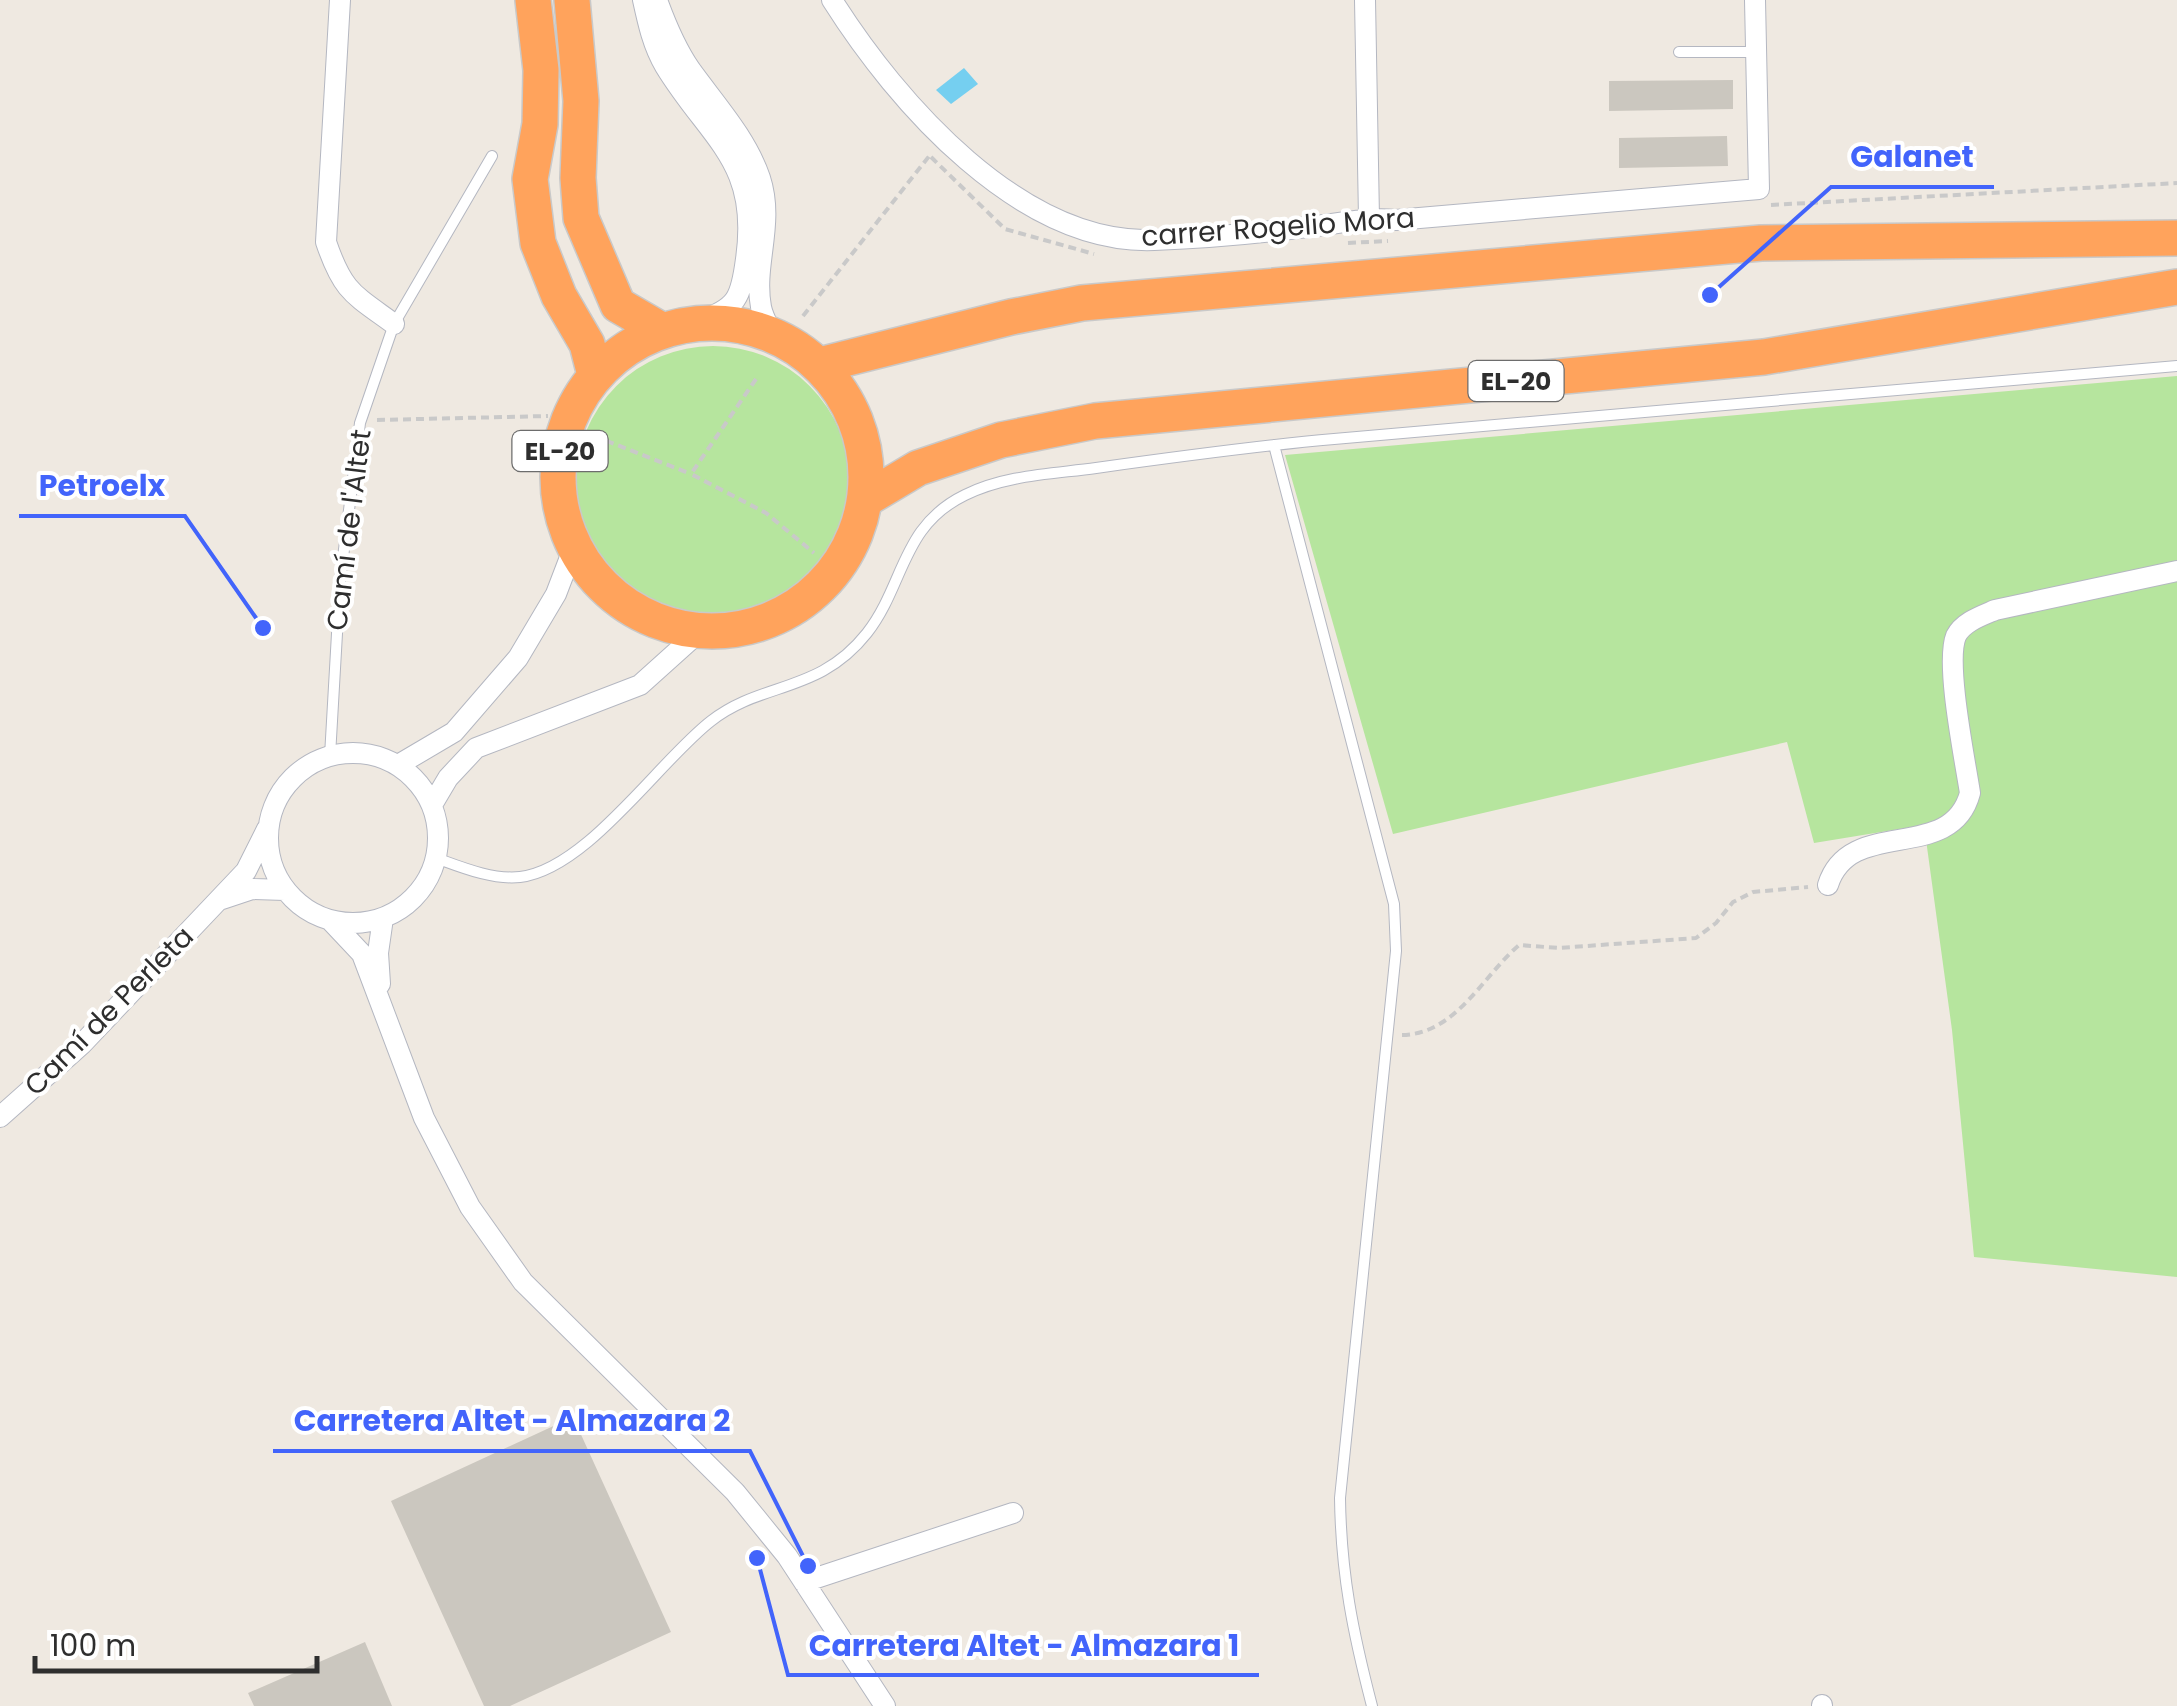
<svg xmlns="http://www.w3.org/2000/svg" width="2177" height="1706" font-family="Poppins,sans-serif">
	<style>
		.green { fill: #b6e59e }
		.water { fill: #75cff0 }
		.building { fill: #cbc7bf }
		.lines { fill: none; stroke-linecap: round; stroke-linejoin: round }
		.lane-casing { stroke: #b4b7c1; stroke-width: 12 }
		.street-casing { stroke: #b4b7c1; stroke-width: 22 }
		.highway-casing { stroke: #c9c9c9; stroke-width: 38 }
		.path { stroke: #c9c9c9; stroke-width: 4; stroke-dasharray: 8 5; stroke-linecap: butt }
		.lane { stroke: #fff; stroke-width: 10 }
		.street { stroke: #fff; stroke-width: 20 }
		.highway { stroke: #ffa35c; stroke-width: 35 }
		.labels { text-anchor: middle; dominant-baseline: central; stroke-width: 8; stroke-linejoin: round; paint-order: stroke }
		.shield { fill: #fff; stroke: #6d6d6d; stroke-width: 2.5 }
		.shield-label { font-size: 25px; font-weight: bold; fill: #2e2e2e }
		.street-label { font-size: 28px; fill: #2e2e2e; stroke: #fff }
		.leader { fill: none; stroke: #4264fb; stroke-width: 4 }
		.callout-dot { fill: #4264fb; stroke: #fff; stroke-width: 4 }
		.callout-label { font-size: 30px; text-anchor: middle; font-weight: bold; fill: #4264fb; stroke: #fff; stroke-width: 8; stroke-linejoin: round; paint-order: stroke }
	</style>
	<rect width="100%" height="100%" fill="#efe9e1"/>
	<!-- green -->
	<path class="green" d="M576 483a137 137 0 1 1 274 0a137 137 0 1 1-274 0Z
		M2177 376V1277L1974 1257 1952 1030 1924 825 1814 843 1787 742 1393 834 1285 455Z"/>
	<!-- water -->
	<path class="water" d="M964 68 978 84 951 104 936 90Z"/>
	<!-- building -->
	<path class="building" d="M1733 80V109L1609 111V81Z
		M1727 136 1728 166 1619 168V138Z
		M573 1417 671 1632 510 1706H484L391 1501Z
		M365 1642 392 1706H254L248 1693Z"/>
	<g class="lines">
		<defs>
			<path id="lane" d="M1679 52H1756
				M1274 445 1394 904 1396 951 1340 1498C1341 1574 1353 1633 1372 1706
				M330 756 340 581 360 423 394 324 492 156
				M436 858C461 867 492 880 520 877 587 869 659 761 711 721 762 681 819 694 867 633 905 584 901 526 965 495 1005 475 1052 474 1096 468 1175 457 1254 446 1334 439 1615 413 1896 391 2177 366"/>
			<path id="street" d="M340 0 326 242C343 292 353 294 394 324
				M643 0C648 23 653 46 665 66 710 140 760 161 746 259 741 298 737 308 700 321
				M657 0C666 25 675 47 690 69 715 104 746 137 760 178 775 224 753 264 761 307 763 317 769 327 773 336
				M832 0C897 103 1021 245 1154 240 1202 238 1251 234 1298 228 1332 225 1363 217 1396 220L1759 189 1755 0
				M1365 0 1369 218
				M268 838a85 85 0 1 1 170 0a85 85 0 1 1-170 0Z
				M398 765 454 732 518 658 556 594 574 547
				M432 805 448 778 476 748 640 685 699 632
				M1828 885C1850 815 1951 865 1970 793 1965 760 1945 663 1956 636 1963 622 1981 616 1995 610L2177 571
				M222 899 252 889 285 890
				M330 920 362 954 424 1118 470 1207 523 1282 735 1492 787 1556 885 1706
				M380 984 378 953 383 918
				M0 1117 82 1044 246 871 267 829
				M804 1582 1013 1513
				M1822 1705V1706"/>
			<path id="highway" d="M533 0 541 70 540 124 530 179 538 243 559 296 587 344 595 375
				M572 0 581 101 578 178 581 218 618 305 661 330
				M558 477a154 154 0 1 1 308 0a154 154 0 1 1-308 0Z
				M820 365 1011 317 1082 303 1761 243 2177 238
				M866 499 918 468 1001 440 1095 421 1764 357 2177 287"/>
		</defs>
		<!-- lane casing -->
		<use href="#lane" class="lane-casing"/>
		<!-- street casing -->
		<use href="#street" class="street-casing"/>
		<!-- highway casing -->
		<use href="#highway" class="highway-casing"/>
		<!-- path -->
		<path class="path" d="M931 157 1005 229 1094 254
			M1771 205 2177 183
			M1348 243 1388 241
			M803 316 930 155
			M756 379 691 474 766 513 814 553
			M377 420 548 416
			M594 436 691 474
			M1402 1035C1456 1034 1482 977 1519 945L1559 948 1696 938 1716 923 1733 902 1753 892 1808 887"/>
		<!-- lane -->
		<use href="#lane" class="lane"/>
		<!-- street -->
		<use href="#street" class="street"/>
		<!-- highway -->
		<use href="#highway" class="highway"/>
	</g>
	<g class="labels">
		<!-- shield labels -->
		<g class="shield">
			<rect x="1468.5" y="361" width="95" height="40" rx="8"/>
			<rect x="512.5" y="431" width="95" height="40" rx="8"/>
		</g>
		<g class="shield-label">
			<text x="1516" y="381">EL-20</text>
			<text x="560" y="451">EL-20</text>
		</g>
		<!-- street labels -->
		<g class="street-label">
			<text transform="translate(1278 227) rotate(-4)">carrer Rogelio Mora</text>
			<text transform="translate(349 530) rotate(-83)">Camí de l'Altet</text>
			<text transform="translate(109 1011) rotate(-45)">Camí de Perleta</text>
		</g>
	</g>
	<!-- callouts -->
	<path class="leader" d="M1710 295L1831 187H1994M263 628L185 516H19M808 1566L750 1451H273M757 1558L788 1675H1259"/>
	<g class="callout-dot">
		<circle cx="1710" cy="295" r="10"/>
		<circle cx="263" cy="628" r="10"/>
		<circle cx="808" cy="1566" r="10"/>
		<circle cx="757" cy="1558" r="10"/>
	</g>
	<g class="callout-label">
		<text x="1912" y="167">Galanet</text>
		<text x="102" y="496">Petroelx</text>
		<text x="512" y="1431">Carretera Altet - Almazara 2</text>
		<text x="1024" y="1656">Carretera Altet - Almazara 1</text>
	</g>
	<!-- scale -->
	<path d="M35 1656v15h282v-15" fill="none" stroke="#2e2e2e" stroke-width="5"/>
	<text x="50" y="1656" font-size="30" fill="#2e2e2e" stroke="#ffffff" stroke-width="8" paint-order="stroke">100 m</text>
</svg>
